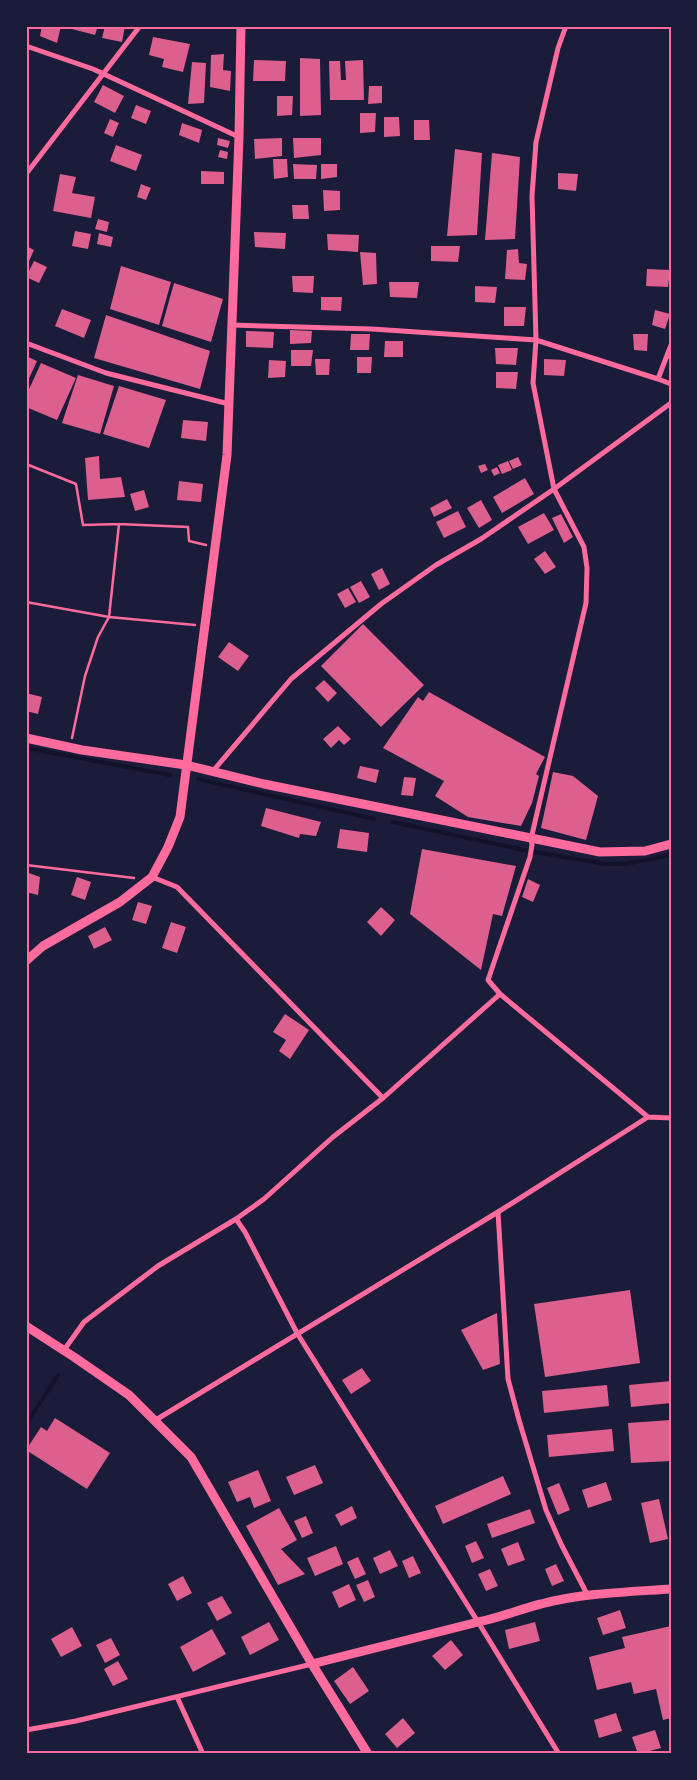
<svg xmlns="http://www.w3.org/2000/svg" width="697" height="1780" font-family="'PT Sans Narrow',sans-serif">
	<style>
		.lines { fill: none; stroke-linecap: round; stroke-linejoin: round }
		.stream { stroke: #12122b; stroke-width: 4 }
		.building { fill: #dd5f8e }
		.path { stroke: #ff6b9d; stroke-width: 2.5 }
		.minor { stroke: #ff6b9d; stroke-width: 5 }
		.tertiary { stroke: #ff6b9d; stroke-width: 9 }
		.neatline { fill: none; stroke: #ff6b9d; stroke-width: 2 }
	</style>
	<rect width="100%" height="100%" fill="#1b1b3a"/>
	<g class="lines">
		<!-- stream -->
		<path class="stream" d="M26 748 170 775
			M198 779 374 819
			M393 822 524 850 605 864H625L671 855
			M26 1424 58 1375"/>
	</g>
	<!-- building -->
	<path class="building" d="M42 26H61L57 43 40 36Z
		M68 26H98L95 35 68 28Z
		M105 26H125L122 42 102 38Z
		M153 37 190 44 183 72 162 67 164 59 149 55Z
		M224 54 223 70 231 71 230 91 210 87 211 55Z
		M300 58 320 59 321 115 300 116Z
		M254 60 286 61 285 81H253Z
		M363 60 364 100H330L329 61H340L341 80H346L345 61Z
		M192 62 206 63 204 103 188 104Z
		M103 85 124 96 115 113 94 102Z
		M369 86H382V103L368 104Z
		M277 96H293L292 115 277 116Z
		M136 105 151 111 146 124 131 118Z
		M360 113H376L375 132 360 133Z
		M384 117H399L400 136 384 137Z
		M110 119 119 123 113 137 104 133Z
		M414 120H429L430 140H414Z
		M182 123 202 130 199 143 179 135Z
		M218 138 230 141 228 148 217 145Z
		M282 138V156L255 159 254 139Z
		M293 138H321V155L294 158Z
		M116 145 142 155 136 171 110 161Z
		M455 149 482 153 477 235 447 236Z
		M220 150 228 152 227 159 218 157Z
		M492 153 520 157 515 239 485 240Z
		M273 159H287L288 177 274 179Z
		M293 164 317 165 316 179H294Z
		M321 164H337V177L321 179Z
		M201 171 224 172V184H201Z
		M558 173 578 174 576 191 558 189Z
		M60 174 76 177 72 193 95 197 91 218 53 211Z
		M141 184 151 188 146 200 137 197Z
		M323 190 340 191V210L324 211Z
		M292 205H308L309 219H293Z
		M98 219 109 222 107 232 95 229Z
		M75 231 91 234 88 249 72 246Z
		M254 232 286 233 285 249 255 247Z
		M99 233 113 237 111 247 97 244Z
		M327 234 359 235 358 252 328 250Z
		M26 246 34 250 26 268Z
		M431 246H460L458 262 431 261Z
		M518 249 519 263 527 264 525 280 505 279 507 250Z
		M360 252 376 253 377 284 363 285Z
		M34 261 47 267 39 283 26 277Z
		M121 266 171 282 159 325 110 309Z
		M647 269 670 270 668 287 646 286Z
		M292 276H314L313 293 293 292Z
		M389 282H419L417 298 390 297Z
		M174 283 223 299 211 342 162 326Z
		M475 286 497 287 495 303 475 302Z
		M321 297H342L341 311 321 310Z
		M504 307H526L524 326H504Z
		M62 309 91 320 84 338 55 326Z
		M655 310 670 314 665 329 652 325Z
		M106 315 210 351 200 389 94 358Z
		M290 330 312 331 311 343 290 344Z
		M246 331 274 332 273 348 246 347Z
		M351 334H370L369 350H350Z
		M633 334H648L647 351 634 350Z
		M385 341H403V357H384Z
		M495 348H518L516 365 496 364Z
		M291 350H313L311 366H291Z
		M26 356 37 361 26 385Z
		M357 357H372L371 373H357Z
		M315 359H330L329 375H316Z
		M544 359 566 360 564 376 544 375Z
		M269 360 286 361 285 377 268 378Z
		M41 363 76 378 57 420 26 407V396Z
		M496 372H518L516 389 496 388Z
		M78 375 114 386 100 434 62 423Z
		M119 386 166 400 149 448 103 434Z
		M183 420 208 422 206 441 181 438Z
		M99 456 100 479 121 477 125 497 88 500 85 458Z
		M518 457 522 465 513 469 509 461Z
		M508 461 512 470 502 474 498 465Z
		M485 464 488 470 481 473 478 466Z
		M497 467 500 473 494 476 491 470Z
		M525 478 534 494 502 513 493 497Z
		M179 481 203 484 201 502 177 500Z
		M144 490 149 507 135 511 130 494Z
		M447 499 452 508 434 517 430 508Z
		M481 500 492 520 479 528 467 508Z
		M458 511 466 527 444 538 436 522Z
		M544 513 554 530 528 544 518 527Z
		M561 514 573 537 564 543 552 518Z
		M545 551 556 567 545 574 534 559Z
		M382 568 390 584 379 590 371 574Z
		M361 581 370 597 359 603 350 587Z
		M348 588 356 602 345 608 337 594Z
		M363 624 424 685 381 727 321 666Z
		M229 642 249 656 238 671 218 657Z
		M324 680 337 693 328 702 315 688Z
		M429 692 545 757 536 774 539 776 532 803 521 826 468 817 435 796 444 781 383 748 418 697 423 701Z
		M26 693 42 697 38 714 26 711Z
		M338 726 351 739 344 745 339 740 331 748 323 739Z
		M360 766 379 770 376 783 357 778Z
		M553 772 573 776 598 796 586 840 541 828Z
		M404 777 416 778 413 796 401 795Z
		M266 808 321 822 316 836 300 834 299 838 261 826Z
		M340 829 369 833 367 852 337 848Z
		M422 849 516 866 502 916 493 914 481 970 410 914Z
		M26 872 40 877 38 895 26 892Z
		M77 877 91 882 85 900 71 895Z
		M528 879 540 885 533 902 522 897Z
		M138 902 152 906 146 924 132 920Z
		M381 907 395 920 381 936 367 922Z
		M171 922 186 927 177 953 162 948Z
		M105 927 112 940 94 949 88 936Z
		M285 1014 309 1030 290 1059 279 1051 286 1040 273 1032Z
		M630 1290 640 1363 545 1377 534 1304Z
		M497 1313 500 1364 483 1370 461 1330Z
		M362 1368 371 1381 351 1394 342 1380Z
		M671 1381V1403L631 1407 629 1385Z
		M607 1385 609 1406 544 1413 542 1391Z
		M55 1418 110 1453 87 1489 26 1450 41 1427 47 1431Z
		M671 1420V1461L631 1463 628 1423Z
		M612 1429 614 1451 549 1457 547 1435Z
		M315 1465 323 1483 294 1495 286 1477Z
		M258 1470 271 1501 254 1508 250 1497 237 1502 228 1482Z
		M503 1476 511 1494 443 1524 435 1506Z
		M606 1482 612 1500 588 1508 582 1490Z
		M559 1483 570 1510 558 1515 547 1488Z
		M659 1499 668 1539 650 1543 641 1503Z
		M352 1506 357 1518 341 1526 335 1515Z
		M279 1508 297 1540 281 1549 305 1574 278 1585 246 1526Z
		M530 1509 535 1523 492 1538 487 1524Z
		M306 1516 313 1533 302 1538 294 1521Z
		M476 1541 484 1558 472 1563 465 1546Z
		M518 1542 525 1560 508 1566 501 1549Z
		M336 1546 343 1564 315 1576 307 1558Z
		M390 1550 398 1566 380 1574 373 1558Z
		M413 1556 421 1573 409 1578 402 1561Z
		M358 1557 366 1574 355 1579 347 1562Z
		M556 1564 564 1581 552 1586 545 1569Z
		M490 1569 498 1586 486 1591 478 1574Z
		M183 1576 192 1593 177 1601 168 1584Z
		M368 1580 375 1597 364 1602 356 1585Z
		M349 1584 356 1600 339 1608 332 1592Z
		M222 1596 232 1613 217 1621 207 1603Z
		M620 1610 626 1628 603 1635 597 1618Z
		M269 1622 279 1640 250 1655 241 1637Z
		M535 1622 540 1641 509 1649 505 1630Z
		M671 1626V1718L663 1720 656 1689 634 1694 631 1682 597 1690 589 1657 625 1648 622 1637Z
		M72 1627 82 1646 61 1657 51 1639Z
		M212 1629 226 1654 193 1672 180 1647Z
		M111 1638 120 1655 105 1663 96 1645Z
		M451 1640 463 1655 445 1670 432 1656Z
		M118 1661 128 1679 113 1686 104 1669Z
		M353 1667 369 1691 350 1704 334 1681Z
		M616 1713 622 1731 599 1738 594 1720Z
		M403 1718 415 1733 397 1748 385 1734Z
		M655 1730 661 1748 638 1754 632 1737Z"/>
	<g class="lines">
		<!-- path -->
		<path class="path" d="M26 464 76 484 83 525 119 524 188 527 189 541 206 545
			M26 602 109 617 195 625
			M72 738 85 676 98 637 109 617 119 524
			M26 865 134 878"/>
		<!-- minor -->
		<path class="minor" d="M566 26 558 48 536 142 532 196 536 340 533 383 554 489 584 547 587 568 586 603 531 839 532 845 530 857 488 980 500 994 648 1117
			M26 46 93 69 239 137
			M26 174 140 26
			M232 325 372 329 536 340 658 379 671 384
			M26 343 106 373 229 404
			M658 379 671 345
			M213 771 291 679 381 604 436 565 481 539 554 489 671 403
			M152 877 177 887 383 1098
			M498 1212 508 1379 519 1420 546 1510 561 1544 587 1594
			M236 1219 245 1232 297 1333 478 1622 559 1754
			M64 1350 84 1322 158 1266 236 1219 264 1199 333 1137 383 1098 500 994
			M154 1421 498 1212 648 1117 671 1118
			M177 1697 203 1754
			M26 1730 76 1721 312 1664"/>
		<!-- tertiary -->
		<path class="tertiary" d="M26 738 82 750 186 765 264 784 600 852 645 851 671 844
			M26 961 43 946 120 902 152 877 168 847 180 817 227 455 239 137 241 26
			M26 1326 74 1357 129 1395 191 1457 312 1664 368 1754
			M312 1664 478 1622C500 1618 520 1609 541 1604 583 1593 627 1592 671 1589"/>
	</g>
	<!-- border -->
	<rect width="697" height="1780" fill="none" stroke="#1b1b3a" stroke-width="55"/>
	<rect x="28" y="28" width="642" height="1724" class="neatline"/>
</svg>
